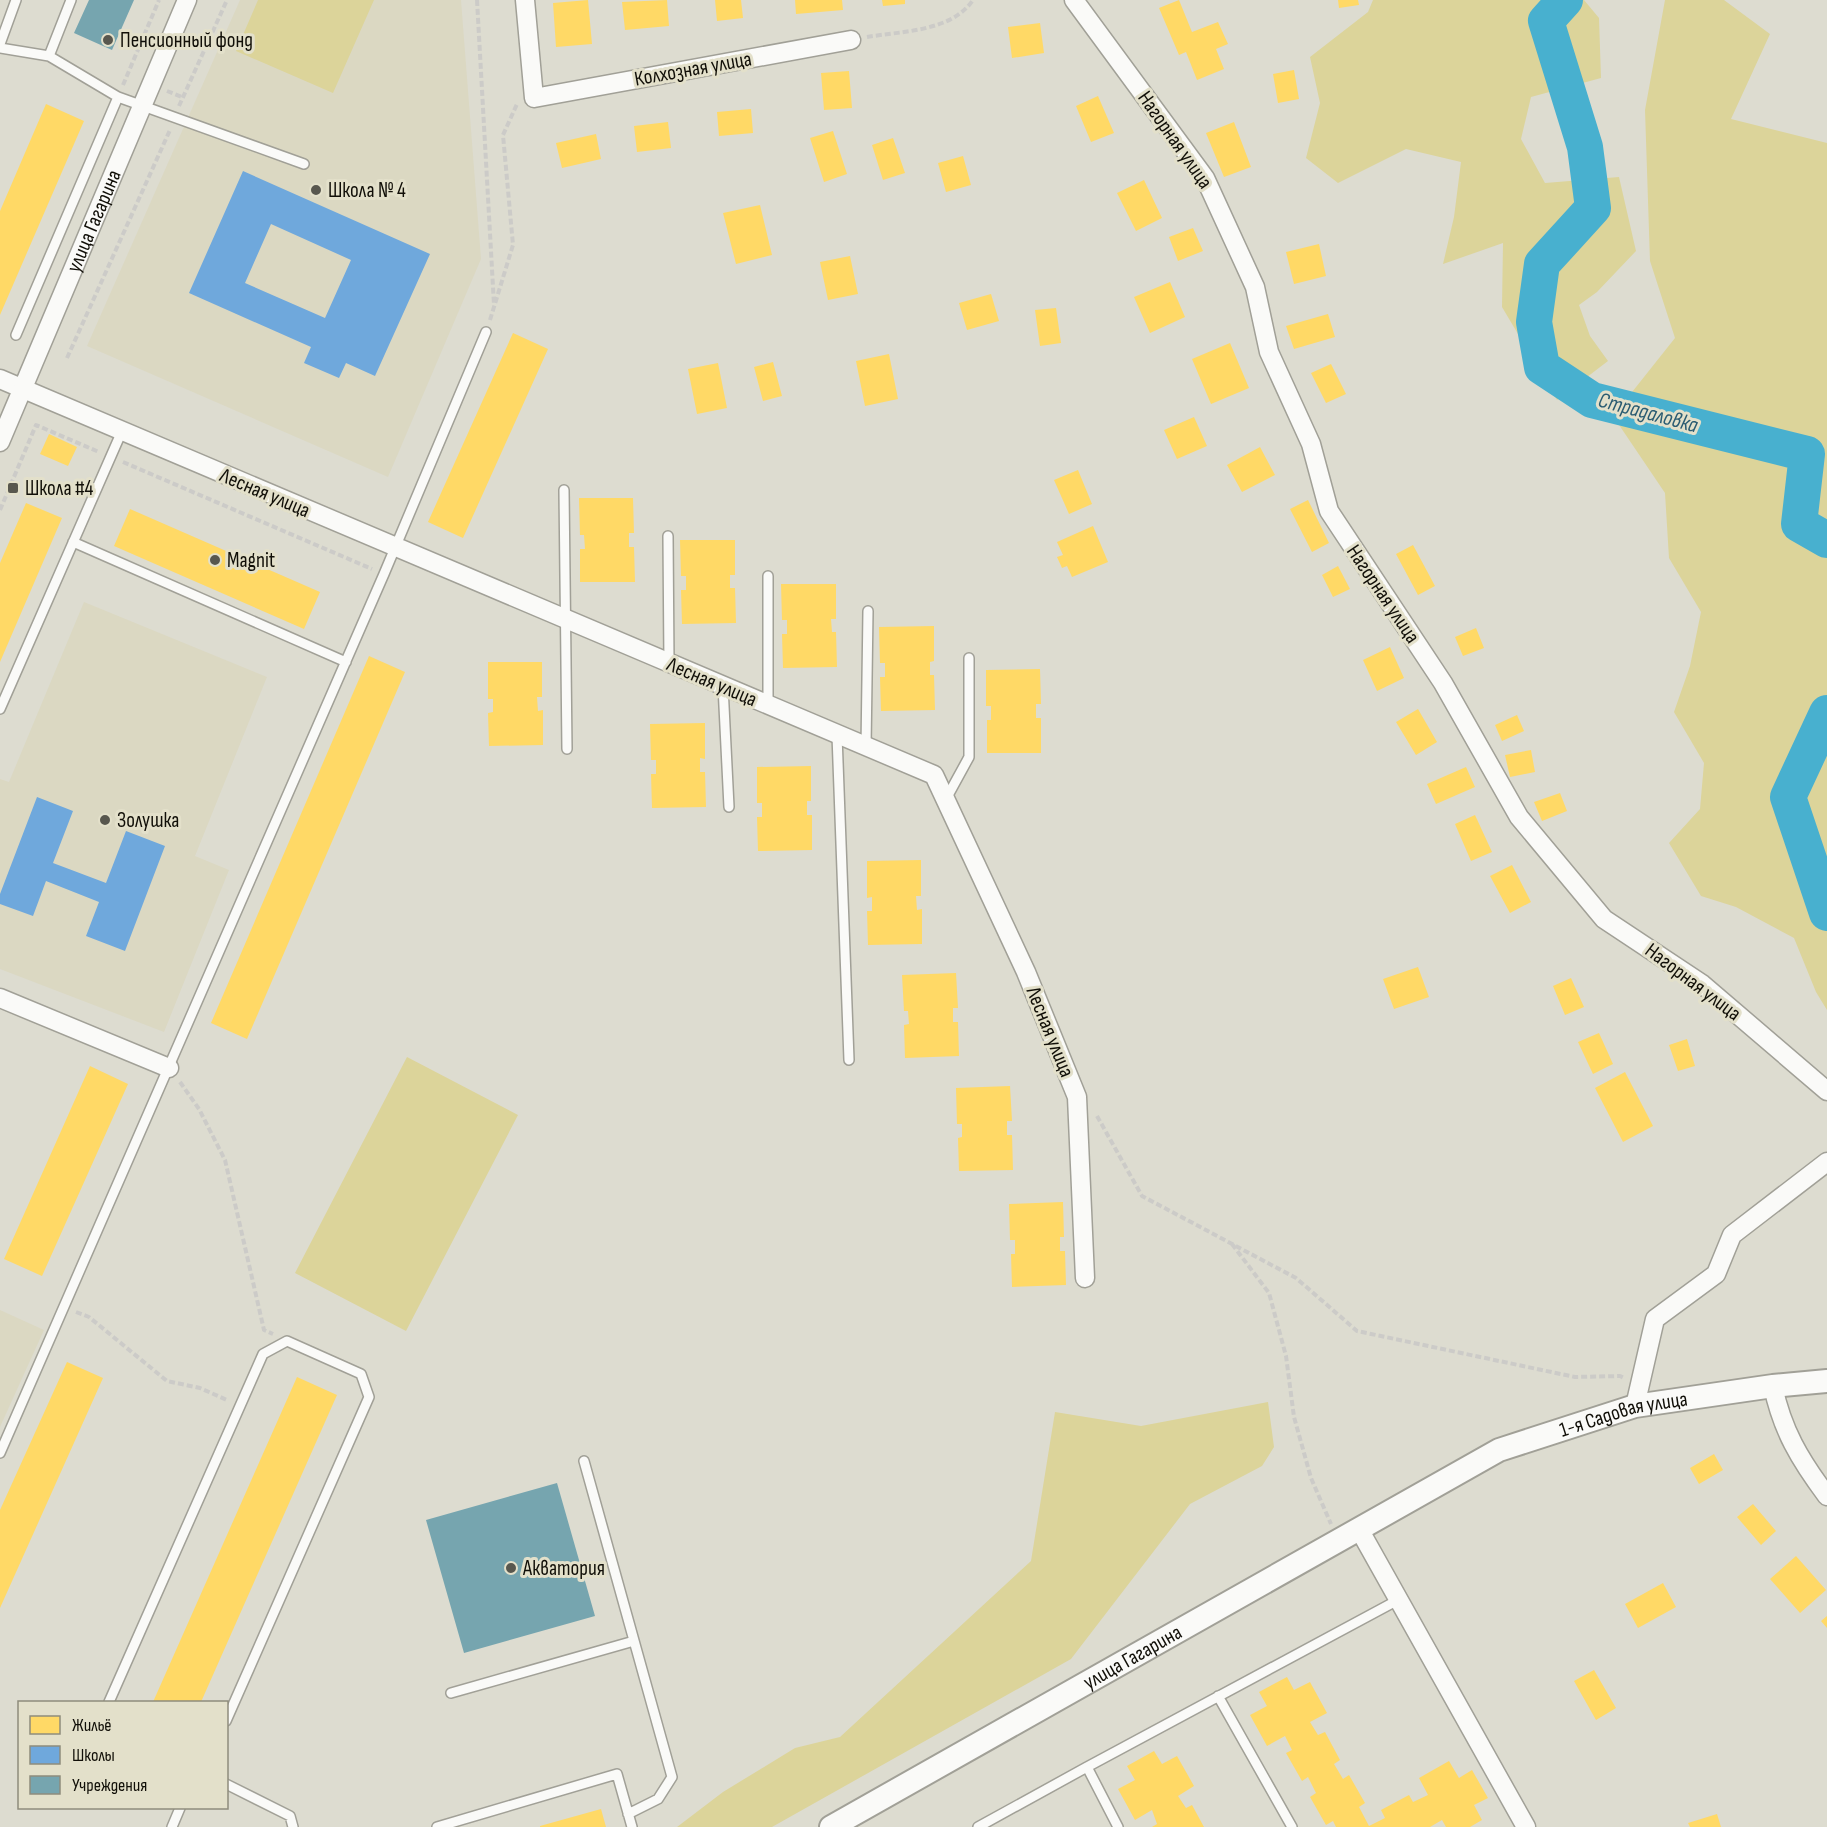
<svg xmlns="http://www.w3.org/2000/svg" width="1827" height="1827" font-family="'Sofia Sans Condensed',sans-serif">
	<style>
		.built { fill: #dbd8c2 }
		.green { fill: #dcd49a }
		.homes { fill: #ffd966 }
		.schools { fill: #6fa8dc; fill-rule: evenodd }
		.public { fill: #76a5af }
		.lines { fill: none; stroke-linecap: round; stroke-linejoin: round }
		.river { stroke: #48b0cf; stroke-width: 36 }
		.service-casing { stroke: #a1a097; stroke-width: 12 }
		.minor-casing { stroke: #a1a097; stroke-width: 21 }
		.tertiary-casing { stroke: #a1a097; stroke-width: 26 }
		.path { stroke: #cccbc8; stroke-width: 4; stroke-dasharray: 6 3; stroke-linecap: butt }
		.service { stroke: #fafaf8; stroke-width: 9 }
		.minor { stroke: #fafaf8; stroke-width: 18 }
		.tertiary { stroke: #fafaf8; stroke-width: 22 }
		.poi-dot { fill: #58574e; stroke: #e3e0ca; stroke-width: 2 }
		.labels { text-anchor: middle; dominant-baseline: central; stroke-width: 6; stroke-linejoin: round; paint-order: stroke }
		.poi-label { font-size: 21px; fill: #110f08; stroke: #e3e0ca; text-anchor: start }
		.street-label { font-size: 21px; fill: #110f08; stroke: #e3e0ca }
		.water-label { font-size: 22px; font-style: italic; fill: #2b5c72; stroke: #e3e0ca }
	</style>
	<rect width="100%" height="100%" fill="#dddcd0"/>
	<!-- built -->
	<path class="built" d="M240 0H461L481 259 388 477 87 346Z
		M84 602 267 677 195 856 229 870 164 1032 0 969V779L9 782Z
		M0 1310 44 1330 0 1427Z"/>
	<!-- green -->
	<path class="green" d="M258 0H374L333 93 236 51Z
		M1373 0H1584L1599 18 1601 78 1531 97 1521 139 1545 183 1619 177 1636 251 1597 292 1579 305 1590 336 1608 361 1557 400 1502 307 1503 243 1443 264 1454 217 1461 162 1406 149 1338 183 1306 158 1320 103 1310 57 1368 12Z
		M1665 0H1724L1770 34 1731 119 1827 143V1010L1816 992 1794 938 1736 907 1701 896 1669 843 1700 809 1704 763 1674 712 1690 666 1701 612 1669 558 1665 493 1613 416 1675 338 1650 261 1645 110Z
		M407 1057 518 1115 406 1331 295 1273Z
		M1268 1402 1274 1447 1262 1466 1190 1504 1071 1659 772 1827H677L723 1792 795 1748 840 1737 1031 1561 1055 1412 1141 1426Z"/>
	<!-- homes -->
	<path class="homes" d="M588 0 592 44 556 47 553 3Z
		M667 0 669 26 625 30 622 2Z
		M715 0H741L743 18 717 21Z
		M795 0H842L843 10 796 14Z
		M882 0H905V4L883 6Z
		M1179 0 1192 32 1218 22 1228 44 1216 49 1224 69 1197 80 1186 52 1179 55 1159 8Z
		M1338 0H1358L1359 5 1339 8Z
		M1040 23 1044 53 1012 58 1008 27Z
		M1294 70 1299 99 1278 103 1273 74Z
		M849 71 852 108 824 110 821 73Z
		M1098 96 1114 133 1091 142 1076 106Z
		M46 104 84 121 0 315V211Z
		M751 109 753 133 719 136 717 112Z
		M668 122 671 148 637 152 634 126Z
		M1234 122 1251 167 1224 177 1206 133Z
		M833 131 847 174 824 182 810 138Z
		M596 134 601 159 562 168 556 143Z
		M893 138 905 173 883 180 872 145Z
		M963 156 971 185 946 192 938 163Z
		M1144 180 1162 218 1136 231 1117 193Z
		M760 205 772 255 736 264 723 213Z
		M1193 228 1203 251 1178 261 1169 237Z
		M1319 244 1326 276 1294 284 1286 252Z
		M850 256 858 294 828 300 820 262Z
		M1170 282 1185 317 1150 333 1134 297Z
		M991 294 999 321 967 330 959 303Z
		M1056 308 1061 343 1040 346 1035 310Z
		M1328 314 1335 337 1294 349 1286 326Z
		M513 333 548 349 463 538 428 522Z
		M1230 343 1249 388 1211 404 1192 359Z
		M889 354 898 399 865 406 856 361Z
		M773 362 782 396 763 401 754 367Z
		M718 363 727 408 697 414 688 369Z
		M1331 364 1346 394 1326 403 1311 373Z
		M1194 417 1207 446 1177 459 1164 430Z
		M49 434 77 447 68 466 40 454Z
		M1260 447 1275 475 1242 492 1227 465Z
		M1078 470 1092 504 1069 514 1054 480Z
		M579 498H633L634 533H629V547H634L635 582H580V549H585L584 535H580Z
		M1308 500 1329 543 1312 552 1290 509Z
		M26 503 62 518 0 662V563Z
		M130 509 320 592 304 629 114 546Z
		M1093 526 1108 562 1072 577 1067 566 1062 568 1057 557 1063 555 1057 542Z
		M680 540H735V575H730V588H735L736 623 682 624 681 590H686V576H681Z
		M1413 545 1435 586 1418 595 1396 554Z
		M1338 566 1350 589 1333 597 1322 575Z
		M781 584H836V619H831L832 632H836L837 667 783 668 782 634H787V620H782Z
		M934 626V661L930 662V675H934L935 710 881 711 880 677H885V663H880L879 627Z
		M1476 628 1484 648 1463 656 1455 637Z
		M1390 647 1404 678 1377 691 1363 660Z
		M369 656 405 672 247 1039 211 1023Z
		M488 662H542V697H537L538 711 543 710V745L489 746 488 713 493 712V699H488Z
		M1040 669 1041 704H1036V718H1041V753H987V720H991V706H986V670Z
		M1418 709 1437 742 1416 755 1396 722Z
		M1517 715 1524 731 1502 741 1495 725Z
		M705 723V759L700 758V772H705L706 807 652 808 651 774H656V760H651L650 724Z
		M1531 750 1535 772 1510 777 1505 755Z
		M811 766V801H807V815H812V850L758 851 757 817H762V803H757V767Z
		M1466 767 1475 787 1436 804 1427 784Z
		M1560 793 1567 811 1542 821 1534 802Z
		M1475 815 1492 852 1471 861 1455 824Z
		M921 860V896H916L917 910 922 909V944L868 945 867 911H872V897L867 898V861Z
		M1512 865 1531 902 1510 913 1490 876Z
		M1418 967 1429 997 1394 1009 1383 979Z
		M956 973 958 1008H953V1022H958L959 1056 905 1058 904 1025 909 1024 908 1011H904L902 975Z
		M1571 978 1584 1007 1565 1015 1553 986Z
		M1599 1033 1613 1064 1593 1074 1578 1042Z
		M1687 1039 1695 1066 1678 1071 1669 1045Z
		M90 1066 128 1084 42 1276 4 1259Z
		M1625 1072 1653 1126 1623 1142 1595 1088Z
		M1010 1086 1012 1121H1007V1135H1012L1013 1170 959 1171 958 1138 962 1137V1124H957L956 1088Z
		M1063 1202 1064 1237H1060V1251H1065L1066 1285 1012 1287 1011 1254H1015V1240H1010L1009 1204Z
		M67 1362 103 1378 0 1608V1510Z
		M297 1377 337 1395 201 1702H153Z
		M1714 1454 1723 1470 1699 1484 1690 1468Z
		M1753 1504 1776 1531 1761 1545 1737 1517Z
		M1796 1556 1826 1590 1800 1613 1770 1579Z
		M1663 1583 1676 1607 1638 1628 1625 1604Z
		M1827 1616V1628L1821 1621Z
		M1594 1670 1616 1708 1596 1720 1574 1681Z
		M1287 1677 1294 1690 1310 1682 1327 1713 1310 1722 1318 1735 1325 1732 1340 1760 1334 1764 1343 1779 1349 1775 1365 1803 1359 1807 1369 1826 1385 1818 1381 1810 1409 1795 1413 1802 1428 1795 1419 1778 1449 1761 1459 1778 1472 1770 1488 1798 1474 1805 1482 1820 1470 1827H1446L1442 1820 1430 1827H1336L1333 1821 1326 1825 1310 1797 1316 1793 1308 1777 1302 1781 1286 1753 1292 1750 1285 1736 1267 1746 1250 1715 1267 1706 1259 1692Z
		M1154 1751 1162 1764 1177 1756 1194 1786 1178 1796 1186 1808 1192 1805 1204 1827H1152L1157 1824 1152 1810 1135 1820 1118 1789 1135 1780 1127 1766Z
		M601 1809 606 1827H540V1826Z
		M1717 1814 1721 1827H1690L1688 1823Z"/>
	<!-- schools -->
	<path class="schools" d="M243 171 430 254 375 376 346 363 339 378 304 363 311 347 189 293ZM271 224 351 260 325 318 245 283Z
		M37 797 73 811 53 863 106 883 126 831 165 846 125 951 86 936 99 902 46 881 33 916 0 904V894Z"/>
	<!-- public -->
	<path class="public" d="M89 0H134L112 50 74 33Z
		M557 1483 595 1616 464 1653 426 1520Z"/>
	<g class="lines">
		<!-- river -->
		<path class="river" d="M1565 0 1546 21 1585 147 1593 208 1542 264 1534 322 1542 367 1592 400 1807 454 1799 524 1827 540
			M1827 713 1788 797 1827 913"/>
		<defs>
			<path id="service" d="M71 0 49 56 118 97 304 164
				M0 44 16 0
				M0 48 49 56
				M16 335 118 97
				M564 490 567 749
				M668 536 669 664
				M73 542 346 662
				M768 576V706
				M723 686 729 807
				M0 709 122 431
				M837 735 849 1060
				M866 747 868 611
				M946 799 969 757V658
				M0 1453 384 574 486 332
				M584 1461 672 1777 658 1799 628 1814
				M451 1693 634 1641
				M1218 1696 1292 1827
				M109 1702 263 1354 287 1341 361 1374 369 1397 226 1721
				M226 1784 290 1816 293 1827
				M172 1827 180 1808
				M437 1827 617 1774 632 1827
				M978 1827 1087 1767
				M1118 1827 1087 1767 1398 1600"/>
			<g id="minor">
				<path d="M525 0 534 98 851 40"/>
				<path d="M1074 0 1205 178 1255 287 1269 352 1311 444 1329 511 1443 683 1519 817 1604 919 1702 984 1827 1091"/>
				<path d="M0 379 934 775 1026 972 1077 1097 1085 1278"/>
				<path id="s1" d="M0 442 187 0"/>
				<path d="M0 998 169 1068"/>
				<path d="M1773 1386C1782 1430 1800 1460 1827 1496"/>
				<path d="M1635 1406 1655 1319 1716 1274 1732 1235 1827 1162"/>
				<path d="M1359 1529 1526 1827"/>
			</g>
			<g id="tertiary">
				<path id="s2" d="M831 1827 1499 1450 1635 1406 1773 1386 1827 1381"/>
			</g>
		</defs>
		<!-- service casing -->
		<use href="#service" class="service-casing"/>
		<!-- minor casing -->
		<use href="#minor" class="minor-casing"/>
		<!-- tertiary casing -->
		<use href="#tertiary" class="tertiary-casing"/>
		<!-- path -->
		<path class="path" d="M477 0 494 305
			M867 37C902 31 951 32 973 0
			M123 85 159 0
			M167 91 182 97
			M179 106 227 0
			M490 320 513 245 503 135 517 104
			M67 358 170 130
			M123 462 372 569
			M0 510 36 425 99 452
			M180 1082 199 1109 225 1160 264 1330 273 1334
			M1097 1116 1142 1196 1296 1278 1357 1331 1575 1377 1620 1376 1624 1378
			M1232 1244 1269 1293 1286 1356 1294 1417 1311 1478 1331 1524
			M76 1312 89 1317 167 1381 200 1388 227 1400"/>
		<!-- service -->
		<use href="#service" class="service"/>
		<!-- minor -->
		<use href="#minor" class="minor"/>
		<!-- tertiary -->
		<use href="#tertiary" class="tertiary"/>
	</g>
	<!-- markers -->
	<g class="poi-dot">
		<circle cx="108" cy="40" r="6"/>
		<circle cx="316" cy="190" r="6"/>
		<rect x="7" y="482" width="12" height="12" rx="3"/>
		<circle cx="215" cy="560" r="6"/>
		<circle cx="105" cy="820" r="6"/>
		<circle cx="511" cy="1568" r="6"/>
	</g>
	<g class="labels">
		<!-- poi labels -->
		<g class="poi-label">
			<text x="120" y="40">Пенсионный фонд</text>
			<text x="328" y="190">Школа № 4</text>
			<text x="25" y="488">Школа #4</text>
			<text x="227" y="560">Magnit</text>
			<text x="117" y="820">Золушка</text>
			<text x="523" y="1568">Акватория</text>
		</g>
		<!-- street labels -->
		<g class="street-label">
			<text transform="translate(693 69) rotate(-10)">Колхозная улица</text>
			<text transform="translate(1175 140) rotate(55)">Нагорная улица</text>
			<text stroke="none"><textPath href="#s1" startOffset="240">улица Гагарина</textPath></text>
			<text transform="translate(265 493) rotate(23)">Лесная улица</text>
			<text transform="translate(1383 594) rotate(56)">Нагорная улица</text>
			<text transform="translate(712 682) rotate(23)">Лесная улица</text>
			<text transform="translate(1693 982) rotate(37)">Нагорная улица</text>
			<text transform="translate(1050 1032) rotate(68)">Лесная улица</text>
			<text stroke="none"><textPath href="#s2" startOffset="897">1-я Садовая улица</textPath></text>
			<text stroke="none"><textPath href="#s2" startOffset="346">улица Гагарина</textPath></text>
		</g>
		<!-- water labels -->
		<g class="water-label">
			<text transform="translate(1648 413) rotate(15)">Страдаловка</text>
		</g>
	</g>
	<!-- legend -->
	<rect x="18" y="1701" width="210" height="108" fill="#e3e0ca" stroke="#8f8c7c" stroke-width="1.5"/>
	<rect x="30" y="1716" width="30" height="18" fill="#ffd966" stroke="#8f8c7c" stroke-width="1.5"/>
	<text x="72" y="1731" font-size="18" fill="#110f08">Жильё</text>
	<rect x="30" y="1746" width="30" height="18" fill="#6fa8dc" stroke="#8f8c7c" stroke-width="1.5"/>
	<text x="72" y="1761" font-size="18" fill="#110f08">Школы</text>
	<rect x="30" y="1776" width="30" height="18" fill="#76a5af" stroke="#8f8c7c" stroke-width="1.5"/>
	<text x="72" y="1791" font-size="18" fill="#110f08">Учреждения</text>
</svg>
